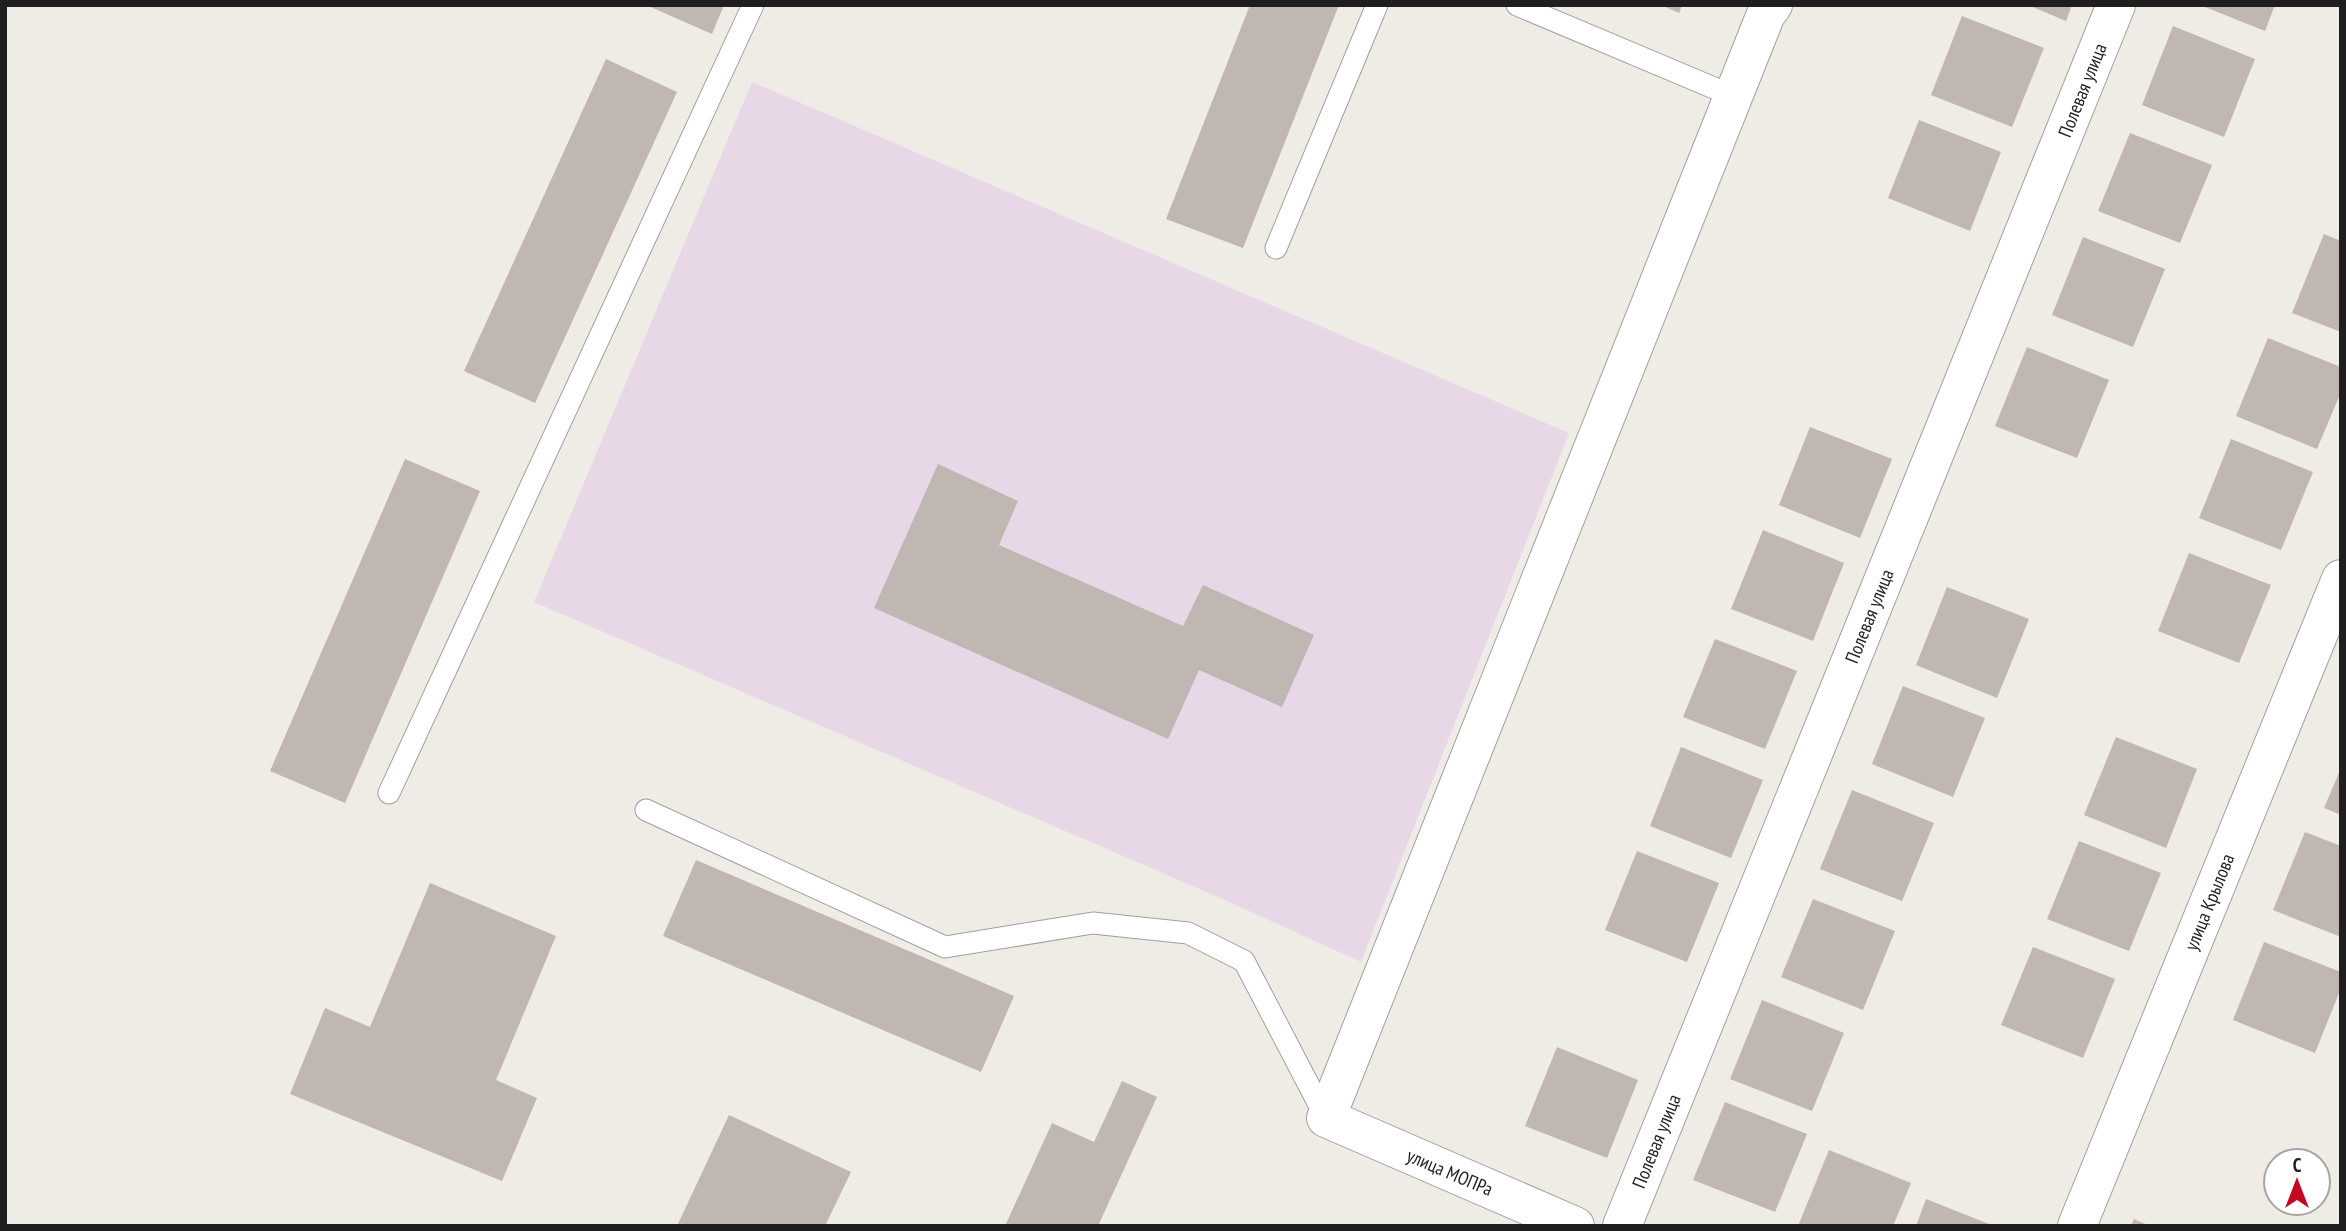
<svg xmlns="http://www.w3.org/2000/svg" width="2346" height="1231" font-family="'PT Sans Narrow',sans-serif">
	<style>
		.industrial { fill: #e8d8e7 }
		.building { fill: #c0b6b2 }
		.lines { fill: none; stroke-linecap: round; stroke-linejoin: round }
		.service-casing { stroke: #a0a0a0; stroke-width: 23 }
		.minor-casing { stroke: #a0a0a0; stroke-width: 40 }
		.service { stroke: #fff; stroke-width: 21 }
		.minor { stroke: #fff; stroke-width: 38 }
		.labels { text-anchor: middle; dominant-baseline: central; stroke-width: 7; stroke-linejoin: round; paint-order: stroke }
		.street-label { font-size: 19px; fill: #1f1f1f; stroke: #fff }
	</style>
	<rect width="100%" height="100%" fill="#efebe5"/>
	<!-- industrial -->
	<path class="industrial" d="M752 82 1569 433 1361 962 1225 900 534 602Z"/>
	<!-- building -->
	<path class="building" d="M646 5H724L712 34Z
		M1250 5H1339L1243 248 1166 219Z
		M1661 5H1682L1679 13Z
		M2028 5H2072L2066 21Z
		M2200 5H2275L2265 31Z
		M1962 16 2044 48 2012 127 1931 95Z
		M2173 26 2255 59 2224 137 2142 105Z
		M606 59 677 92 535 403 464 371Z
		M1919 120 2001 152 1970 231 1888 198Z
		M2130 133 2212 165 2180 243 2098 211Z
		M2324 234 2341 241V332L2292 313Z
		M2083 237 2165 269 2133 347 2052 315Z
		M2268 338 2341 367V392L2317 449 2236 416Z
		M2027 347 2109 380 2077 458 1995 426Z
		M1810 427 1892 459 1860 538 1779 505Z
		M2231 439 2313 472 2281 550 2199 518Z
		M405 459 480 491 345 803 270 771Z
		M938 464 1018 501 999 545 1183 626 1203 585 1314 635 1282 707 1199 670 1168 739 874 608Z
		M1763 530 1844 563 1813 641 1731 609Z
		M2189 553 2271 585 2239 663 2158 631Z
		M1947 587 2029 619 1997 698 1916 665Z
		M1715 639 1797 671 1765 749 1683 717Z
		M1903 686 1985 718 1953 797 1872 764Z
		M2116 737 2197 769 2166 848 2084 815Z
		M1681 747 1763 780 1731 858 1650 826Z
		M2341 768V815L2324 808Z
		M1852 790 1934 823 1902 901 1820 869Z
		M2305 832 2341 846V937L2273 910Z
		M2079 841 2161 873 2129 951 2047 919Z
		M1637 851 1719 883 1687 962 1605 930Z
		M696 860 1014 996 981 1072 663 936Z
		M430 883 556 936 496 1080 537 1098 502 1181 290 1094 325 1008 370 1027Z
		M1813 899 1895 931 1863 1010 1781 977Z
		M2264 942 2341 972V988L2315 1053 2233 1020Z
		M2033 947 2115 979 2083 1058 2001 1025Z
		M1762 1000 1844 1033 1812 1111 1730 1079Z
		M1557 1047 1638 1080 1607 1158 1525 1126Z
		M1122 1081 1157 1097 1098 1226H1005L1052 1123 1094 1142Z
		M1725 1102 1807 1134 1775 1212 1693 1180Z
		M729 1115 851 1172 825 1226H677Z
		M1829 1150 1911 1183 1893 1226H1798Z
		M1926 1199 1994 1226H1916Z
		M2134 1219 2150 1226H2131Z"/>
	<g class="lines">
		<defs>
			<path id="service" d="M1517 5 1733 96
				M1276 248 1377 5
				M389 793 753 5
				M646 810 945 947 1093 923 1188 933 1244 961 1326 1118"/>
			<path id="minor" d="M1575 1226 1326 1118 1766 14 1773 5
				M1622 1226 2116 5
				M2077 1226 2341 579"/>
		</defs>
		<!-- service casing -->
		<use href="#service" class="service-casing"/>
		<!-- minor casing -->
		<use href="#minor" class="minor-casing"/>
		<!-- service -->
		<use href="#service" class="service"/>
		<!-- minor -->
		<use href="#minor" class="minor"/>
	</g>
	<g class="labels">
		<!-- street labels -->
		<g class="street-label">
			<text transform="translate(2082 90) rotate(-68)">Полевая улица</text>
			<text transform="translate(1869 616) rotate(-68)">Полевая улица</text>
			<text transform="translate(2209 902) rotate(-68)">улица Крылова</text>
			<text transform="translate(1656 1141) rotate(-68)">Полевая улица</text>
			<text transform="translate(1450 1172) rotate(23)">улица МОПРа</text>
		</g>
	</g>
	<!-- border -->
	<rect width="2346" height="1231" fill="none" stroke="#1f1f1f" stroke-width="14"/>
	<!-- north arrow -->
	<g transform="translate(2297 1182)"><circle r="33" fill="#ffffff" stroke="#a5a5a5" stroke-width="2"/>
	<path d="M0-5L12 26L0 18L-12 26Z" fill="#c50923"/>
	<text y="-10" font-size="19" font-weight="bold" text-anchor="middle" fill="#1f1f1f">С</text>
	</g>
</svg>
